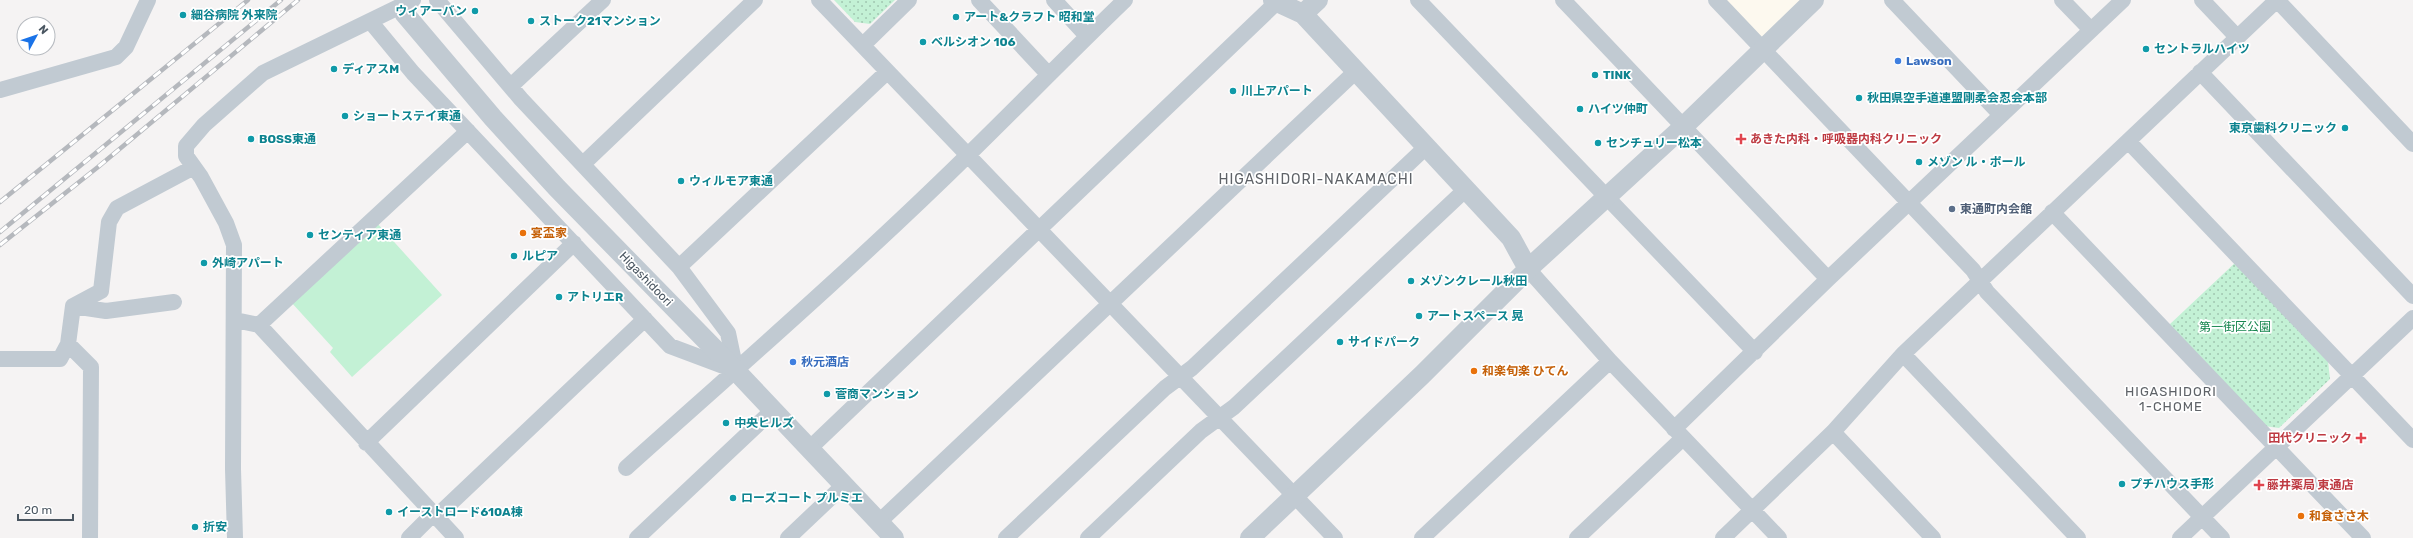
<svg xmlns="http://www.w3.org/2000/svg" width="2413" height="538" font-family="Rubik,'Noto Sans JP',sans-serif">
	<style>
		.commercial { fill: #fdf9ef }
		.green { fill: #c3f1d5 }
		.park { fill: url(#park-dots) }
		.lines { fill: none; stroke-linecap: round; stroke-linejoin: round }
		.minor { stroke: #c1cad2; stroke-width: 16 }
		.tertiary { stroke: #c1cad2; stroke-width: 20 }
		.rail-casing { stroke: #b5b8bd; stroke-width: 4.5 }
		.rail { stroke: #fff; stroke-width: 3; stroke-dasharray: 9; stroke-linecap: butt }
		.culture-dot { fill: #0f9aa8; stroke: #fff; stroke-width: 1.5 }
		.shop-dot { fill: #3f7fe0; stroke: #fff; stroke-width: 1.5 }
		.health-dot { fill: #e0444e; stroke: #fff; stroke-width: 1.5 }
		.service-dot { fill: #5c6f8a; stroke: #fff; stroke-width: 1.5 }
		.food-dot { fill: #e8710a; stroke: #fff; stroke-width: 1.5 }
		.labels { text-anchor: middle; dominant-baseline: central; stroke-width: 3.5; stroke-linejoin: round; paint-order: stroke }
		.culture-label { font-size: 12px; font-weight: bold; fill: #0d838f; stroke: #fff; text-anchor: start }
		.shop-label { font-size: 12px; font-weight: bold; fill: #366cbe; stroke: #fff; text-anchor: start }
		.health-label { font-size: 12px; font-weight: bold; fill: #be3a42; stroke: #fff; text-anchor: start }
		.service-label { font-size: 12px; font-weight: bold; fill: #4e5e75; stroke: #fff; text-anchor: start }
		.food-label { font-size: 12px; font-weight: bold; fill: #c56008; stroke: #fff; text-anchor: start }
		.street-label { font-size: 12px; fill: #4a5661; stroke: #fff }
		.park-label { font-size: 12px; fill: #17864f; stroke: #fff }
		.neighbourhood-label { font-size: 13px; letter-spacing: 1px; fill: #5f6368; stroke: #fff }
		.quarter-label { font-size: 14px; letter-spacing: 1px; fill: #5f6368; stroke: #fff }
	</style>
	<defs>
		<pattern id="park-dots" width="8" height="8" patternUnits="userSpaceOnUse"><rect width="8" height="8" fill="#c3f1d5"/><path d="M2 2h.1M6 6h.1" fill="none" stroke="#a0c6b0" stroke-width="1.8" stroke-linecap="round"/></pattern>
	</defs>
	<rect width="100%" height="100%" fill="#f5f3f3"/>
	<!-- commercial -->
	<path class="commercial" d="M1721 0H1821L1769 50Z"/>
	<!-- green -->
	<path class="green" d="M377 223 442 295 352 377 330 352 333 348 291 302Z"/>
	<!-- park -->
	<path class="park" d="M834 0H895L870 24 855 22Z
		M2237 261 2328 361 2330 379 2279 428 2264 426 2169 325Z"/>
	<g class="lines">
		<!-- minor -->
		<path class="minor" d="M437 0 521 99 679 267 728 333 736 371
			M819 0 1335 538
			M979 0 1048 74
			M1054 0 1087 36
			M1418 0 1755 352
			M1563 0 1828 279
			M1716 0 1973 270 1987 292 2222 538
			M1892 0 2001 115
			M2062 0 2091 30
			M2202 0 2237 37
			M370 21 413 73 670 346 734 370
			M863 45 909 0
			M2200 72 2413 296
			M511 86 603 0
			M0 90 116 57 126 47 148 0
			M2128 141 2413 440
			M583 164 755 0
			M2052 212 2363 538
			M679 267 887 72
			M1528 269 1610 361 1779 538
			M73 306 106 311 174 302
			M235 320 259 325 456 538
			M259 325 468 131
			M68 344 91 367 90 538
			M1903 354 2078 538
			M0 359H60L68 344 73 306 101 291 109 222 117 208 194 167
			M1674 429 1828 279 2123 0
			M1833 432 1933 538
			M366 443 574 243
			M809 449 1276 3
			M626 468C741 365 858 263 968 155 1021 103 1072 51 1125 0
			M436 517 645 319
			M879 522 1355 72
			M235 538 233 469 234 245 226 223 201 177 186 156V146L204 125 263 73 413 0
			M409 538 433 514
			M637 538 773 410
			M788 538 844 485
			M1006 538 1165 388 1192 368 1425 148
			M1088 538 1201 431 1234 407 1465 190
			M1422 538 1610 361
			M1577 538 1683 438
			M1723 538 1833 432 1903 354 2277 0 2413 144
			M2180 538 2413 318"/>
		<!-- tertiary -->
		<path class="tertiary" d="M1273 0 1303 14 1511 238 1528 269
			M404 13 493 118 557 188 736 371 894 538
			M1303 14 1318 0
			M1250 538 1422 375 1528 269 1683 127 1814 0"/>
		<defs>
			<path id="rail" d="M0 202 248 0
				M0 232 281 0
				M0 245 98 167 298 0"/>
		</defs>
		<!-- rail casing -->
		<use href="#rail" class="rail-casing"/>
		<!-- rail -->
		<use href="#rail" class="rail"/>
	</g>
	<!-- markers -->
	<g class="culture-dot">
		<circle cx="475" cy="11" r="4"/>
		<circle cx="183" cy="15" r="4"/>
		<circle cx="956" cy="17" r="4"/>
		<circle cx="531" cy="21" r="4"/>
		<circle cx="923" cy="42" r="4"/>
		<circle cx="2146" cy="49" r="4"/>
		<circle cx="334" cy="69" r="4"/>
		<circle cx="1595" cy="75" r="4"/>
		<circle cx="1233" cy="91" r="4"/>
		<circle cx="1859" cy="98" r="4"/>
		<circle cx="1580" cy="109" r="4"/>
		<circle cx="345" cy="116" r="4"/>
		<circle cx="2345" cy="128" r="4"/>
		<circle cx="251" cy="139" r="4"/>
		<circle cx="1598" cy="143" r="4"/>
		<circle cx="1919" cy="162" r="4"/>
		<circle cx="681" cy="181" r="4"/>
		<circle cx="310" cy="235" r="4"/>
		<circle cx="514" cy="256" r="4"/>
		<circle cx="204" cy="263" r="4"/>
		<circle cx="1411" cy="281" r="4"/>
		<circle cx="559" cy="297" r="4"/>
		<circle cx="1419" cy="316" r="4"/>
		<circle cx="1340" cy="342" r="4"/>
		<circle cx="827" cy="394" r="4"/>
		<circle cx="726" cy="423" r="4"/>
		<circle cx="2122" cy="484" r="4"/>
		<circle cx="733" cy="498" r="4"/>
		<circle cx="389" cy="512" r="4"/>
		<circle cx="195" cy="527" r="4"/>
	</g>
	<g class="shop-dot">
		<circle cx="1898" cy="61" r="4"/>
		<circle cx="793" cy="362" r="4"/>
	</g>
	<g class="health-dot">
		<path d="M1739 133h4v4h4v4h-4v4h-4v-4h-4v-4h4z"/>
		<path d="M2359 432h4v4h4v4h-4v4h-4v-4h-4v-4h4z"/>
		<path d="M2257 479h4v4h4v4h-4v4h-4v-4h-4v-4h4z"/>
	</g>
	<circle class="service-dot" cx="1952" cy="209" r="4"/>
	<g class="food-dot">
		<circle cx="523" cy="233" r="4"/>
		<circle cx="1474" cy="371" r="4"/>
		<circle cx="2301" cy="516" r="4"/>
	</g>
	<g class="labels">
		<!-- culture labels -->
		<g class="culture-label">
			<text x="467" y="11" text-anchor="end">ウィアーバン</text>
			<text x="191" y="15">細谷病院 外来院</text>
			<text x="964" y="17">アート&amp;クラフト 昭和堂</text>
			<text x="539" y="21">ストーク21マンション</text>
			<text x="931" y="42">ベルシオン 106</text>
			<text x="2154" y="49">セントラルハイツ</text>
			<text x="342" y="69">ディアスM</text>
			<text x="1603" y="75">TINK</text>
			<text x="1241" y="91">川上アパート</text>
			<text x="1867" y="98">秋田県空手道連盟剛柔会忍会本部</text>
			<text x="1588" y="109">ハイツ仲町</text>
			<text x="353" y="116">ショートステイ東通</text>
			<text x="2337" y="128" text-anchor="end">東京歯科クリニック</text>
			<text x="259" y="139">BOSS東通</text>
			<text x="1606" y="143">センチュリー松本</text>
			<text x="1927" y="162">メゾン ル・ポール</text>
			<text x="689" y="181">ウィルモア東通</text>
			<text x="318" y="235">センティア東通</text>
			<text x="522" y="256">ルピア</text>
			<text x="212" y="263">外崎アパート</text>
			<text x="1419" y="281">メゾンクレール秋田</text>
			<text x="567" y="297">アトリエR</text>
			<text x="1427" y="316">アートスペース 晃</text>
			<text x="1348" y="342">サイドパーク</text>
			<text x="835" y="394">菅商マンション</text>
			<text x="734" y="423">中央ヒルズ</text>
			<text x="2130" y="484">プチハウス手形</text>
			<text x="741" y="498">ローズコート プルミエ</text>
			<text x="397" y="512">イーストロード610A棟</text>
			<text x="203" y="527">折安</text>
		</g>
		<!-- shop labels -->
		<g class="shop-label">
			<text x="1906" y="61">Lawson</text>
			<text x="801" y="362">秋元酒店</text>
		</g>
		<!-- health labels -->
		<g class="health-label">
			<text x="1750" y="139">あきた内科・呼吸器内科クリニック</text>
			<text x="2352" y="438" text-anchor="end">田代クリニック</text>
			<text x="2267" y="485">藤井薬局 東通店</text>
		</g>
		<!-- service labels -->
		<g class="service-label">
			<text x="1960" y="209">東通町内会館</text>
		</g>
		<!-- food labels -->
		<g class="food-label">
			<text x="531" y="233">宴盃家</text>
			<text x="1482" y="371">和楽旬楽 ひてん</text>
			<text x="2309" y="516">和食ささ木</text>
		</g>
		<!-- street labels -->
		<g class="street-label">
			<text transform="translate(646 279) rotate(46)">Higashidoori</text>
		</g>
		<!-- park labels -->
		<g class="park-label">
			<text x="2235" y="327">第一街区公園</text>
		</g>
		<!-- neighbourhood labels -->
		<g class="neighbourhood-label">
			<text x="2171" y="391">HIGASHIDORI<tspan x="2171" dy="15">1-CHOME</tspan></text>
		</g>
		<!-- quarter labels -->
		<g class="quarter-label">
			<text x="1316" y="179">HIGASHIDORI-NAKAMACHI</text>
		</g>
	</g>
	<!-- north arrow -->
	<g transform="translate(36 36) rotate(50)"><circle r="19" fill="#ffffff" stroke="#b7bbc0"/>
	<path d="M0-3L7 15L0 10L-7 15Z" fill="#1a73e8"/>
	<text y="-6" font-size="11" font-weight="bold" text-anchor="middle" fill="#4a5661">N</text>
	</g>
	<!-- scale -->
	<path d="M18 514v6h55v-6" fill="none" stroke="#4a5661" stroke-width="2"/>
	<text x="24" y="514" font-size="12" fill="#4a5661" stroke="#ffffff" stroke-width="3" paint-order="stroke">20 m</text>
</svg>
